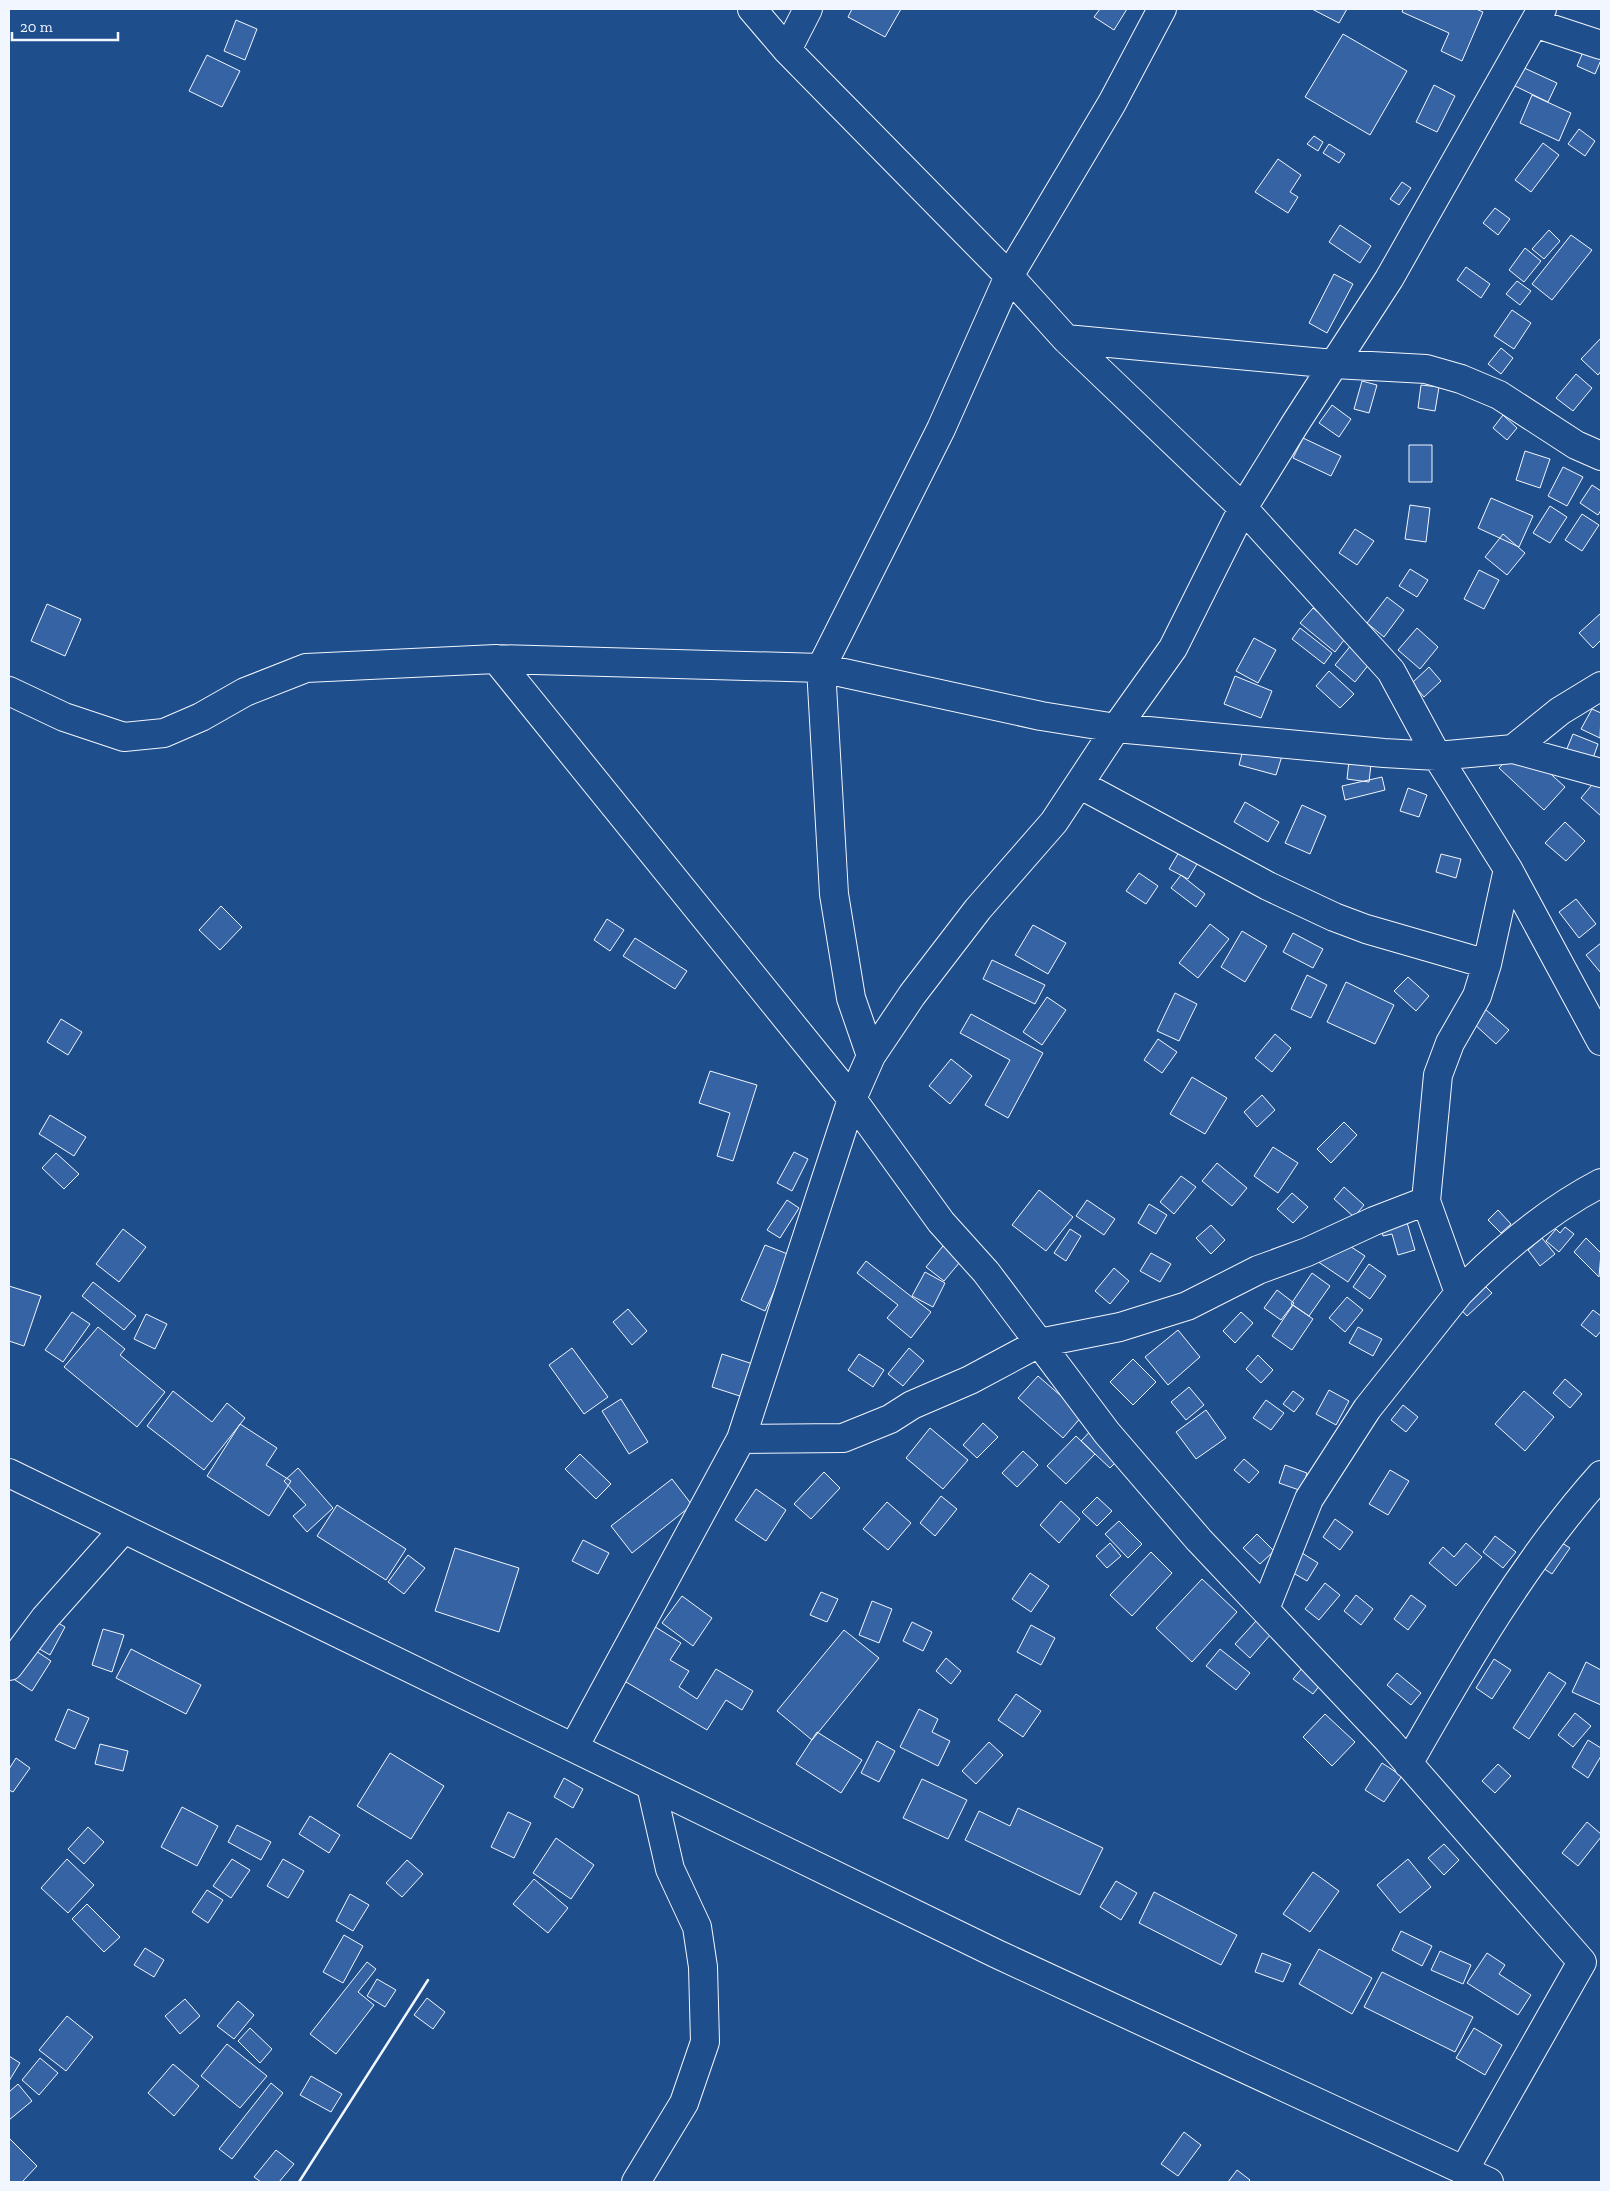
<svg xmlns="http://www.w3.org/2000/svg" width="1610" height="2191" font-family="'Zilla Slab',serif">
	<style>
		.building { fill: #3563a3; stroke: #f2f6ff }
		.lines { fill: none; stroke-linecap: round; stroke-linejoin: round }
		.street-casing { stroke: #f2f6ff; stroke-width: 30 }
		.primary-casing { stroke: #f2f6ff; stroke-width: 30 }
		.street { stroke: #1f4e8c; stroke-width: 28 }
		.primary { stroke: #1f4e8c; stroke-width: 28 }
		.wall { stroke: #f2f6ff; stroke-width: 2.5 }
	</style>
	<rect width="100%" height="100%" fill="#1f4e8c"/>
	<!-- building -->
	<path class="building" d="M852 9H901L885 37 848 17Z
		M1100 9H1127L1114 30 1094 17Z
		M1312 9H1347L1339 23Z
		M1403 9H1476L1483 12 1462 61 1441 51 1449 33 1402 12Z
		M236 20 257 29 245 60 224 51Z
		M1343 34 1407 71 1370 135 1305 97Z
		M1589 38 1601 44V60L1595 74 1577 66Z
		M207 55 240 71 222 107 189 91Z
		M1522 67 1557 83 1548 102 1513 85Z
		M1434 85 1455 96 1437 132 1416 122Z
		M1532 95 1571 113 1559 141 1520 123Z
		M1579 129 1595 141 1585 156 1568 144Z
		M1314 136 1323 142 1318 151 1307 144Z
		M1543 143 1559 155 1531 192 1515 180Z
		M1329 144 1345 154 1339 163 1323 153Z
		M1278 159 1301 175 1290 192 1298 197 1288 213 1255 192Z
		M1402 182 1411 188 1399 205 1390 199Z
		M1495 208 1510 219 1498 235 1483 223Z
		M1340 225 1371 246 1360 263 1329 242Z
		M1549 230 1560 241 1544 259 1532 249Z
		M1571 235 1592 250 1552 300 1532 284Z
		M1525 248 1541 261 1524 282 1509 270Z
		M1466 267 1490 284 1481 298 1457 280Z
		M1334 274 1353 284 1327 333 1309 323Z
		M1517 281 1531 291 1520 305 1506 294Z
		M1512 310 1531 323 1514 349 1494 336Z
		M1601 338V371L1598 375 1581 359Z
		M1501 348 1513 358 1501 374 1488 364Z
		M1576 374 1592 388 1573 411 1556 398Z
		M1362 381 1377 385 1369 413 1354 409Z
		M1421 385 1439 387 1435 411 1418 408Z
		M1332 405 1351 419 1339 437 1319 423Z
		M1503 415 1517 428 1507 440 1493 428Z
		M1303 438 1341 456 1331 476 1293 458Z
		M1409 445H1432V482H1409Z
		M1525 451 1550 459 1540 488 1516 480Z
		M1563 467 1583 477 1567 506 1548 496Z
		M1592 485 1601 491V510L1598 515 1580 503Z
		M1491 498 1533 516 1519 547 1478 528Z
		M1410 505 1430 508 1426 542 1405 539Z
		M1550 506 1567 517 1550 543 1533 533Z
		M1582 514 1599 525 1582 551 1565 540Z
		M1355 529 1374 541 1357 565 1339 553Z
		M1503 534 1525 553 1507 575 1485 557Z
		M1410 569 1428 580 1417 597 1399 586Z
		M1479 570 1499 580 1484 609 1464 599Z
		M1387 597 1404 610 1384 637 1367 623Z
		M47 604 81 619 65 656 31 641Z
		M1313 608 1347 636 1335 652 1300 623Z
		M1601 613V640L1593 648 1579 633Z
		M1300 628 1332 653 1324 664 1292 639Z
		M1417 628 1438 647 1420 669 1398 650Z
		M1361 633 1381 649 1355 682 1335 665Z
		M1254 638 1276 650 1258 683 1236 671Z
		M1429 667 1441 681 1424 697 1412 683Z
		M1329 671 1354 694 1340 708 1316 686Z
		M1235 676 1272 691 1261 718 1224 704Z
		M1592 709 1601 713 1600 738 1581 729Z
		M1573 734 1598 744 1592 761 1566 751Z
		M1244 746 1282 756 1276 775 1239 765Z
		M1520 746 1565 787 1544 810 1499 768Z
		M1350 752 1372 755 1369 782 1347 779Z
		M1601 774V816L1581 798Z
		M1382 777 1385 790 1345 800 1342 786Z
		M1408 788 1427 795 1419 817 1400 811Z
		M1245 802 1279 822 1268 842 1234 822Z
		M1302 805 1326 816 1310 854 1285 843Z
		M1565 822 1585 841 1566 861 1545 843Z
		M1189 835 1208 846 1188 879 1169 869Z
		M1441 854 1461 859 1456 878 1436 872Z
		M1139 873 1158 886 1146 904 1126 891Z
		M1181 875 1205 894 1196 907 1171 888Z
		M1576 899 1596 924 1579 938 1559 912Z
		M221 906 242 927 220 950 199 930Z
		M607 919 624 930 610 951 594 940Z
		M1210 924 1229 939 1198 978 1179 963Z
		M1033 925 1066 943 1048 974 1015 955Z
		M1242 931 1267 946 1245 982 1221 967Z
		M1293 933 1323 949 1313 968 1283 952Z
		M635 938 687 971 675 989 623 956Z
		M1601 943V973L1586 955Z
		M992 960 1045 985 1035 1004 983 979Z
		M1307 975 1327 985 1311 1018 1291 1009Z
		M1408 977 1429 996 1416 1011 1394 991Z
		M1346 982 1394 1005 1375 1044 1327 1022Z
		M1175 993 1197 1004 1179 1041 1157 1031Z
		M1047 997 1066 1010 1042 1045 1023 1032Z
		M1485 1009 1509 1030 1496 1044 1473 1023Z
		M971 1014 1043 1053 1008 1118 985 1105 1010 1060 960 1033Z
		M61 1019 82 1032 68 1055 47 1042Z
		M1275 1034 1291 1048 1272 1072 1255 1058Z
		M1158 1039 1177 1052 1162 1073 1144 1060Z
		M951 1059 972 1076 950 1104 929 1086Z
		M710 1071 757 1085 733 1161 717 1156 730 1113 699 1103Z
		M1192 1077 1227 1098 1205 1134 1170 1114Z
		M1262 1095 1275 1110 1257 1127 1244 1112Z
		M50 1115 86 1137 74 1156 39 1134Z
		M1344 1122 1357 1135 1331 1163 1317 1149Z
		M1273 1147 1298 1163 1278 1193 1254 1176Z
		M794 1152 808 1159 792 1191 777 1183Z
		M56 1153 79 1174 64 1189 42 1168Z
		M1217 1163 1247 1188 1232 1206 1202 1181Z
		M1181 1176 1196 1187 1174 1214 1160 1202Z
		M1344 1187 1364 1205 1354 1217 1334 1199Z
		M1039 1190 1073 1217 1046 1251 1012 1225Z
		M1292 1193 1308 1207 1293 1223 1277 1209Z
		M787 1200 799 1208 780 1238 767 1230Z
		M1087 1200 1115 1219 1104 1235 1076 1216Z
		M1149 1204 1167 1215 1156 1234 1138 1223Z
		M1498 1210 1511 1224 1501 1233 1488 1220Z
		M1406 1219 1415 1250 1398 1255 1392 1234 1383 1236 1381 1226Z
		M1211 1225 1225 1240 1211 1254 1196 1238Z
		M1565 1227 1574 1234 1559 1252 1546 1241 1556 1229 1560 1233Z
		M123 1229 146 1247 119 1282 96 1264Z
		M1070 1229 1081 1236 1066 1261 1054 1253Z
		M1330 1233 1365 1256 1348 1282 1314 1259Z
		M1542 1238 1555 1254 1540 1266 1528 1250Z
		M1586 1238 1601 1253 1599 1277 1574 1252Z
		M947 1241 965 1256 944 1281 926 1267Z
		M765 1245 790 1255 765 1311 741 1300Z
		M1151 1253 1171 1264 1160 1282 1140 1271Z
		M866 1261 931 1312 911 1338 887 1318 898 1305 857 1273Z
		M1369 1264 1386 1276 1370 1299 1353 1287Z
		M1114 1268 1129 1281 1110 1304 1095 1291Z
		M925 1272 945 1283 933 1307 912 1296Z
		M1312 1273 1330 1286 1309 1316 1291 1304Z
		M1476 1277 1492 1293 1467 1316 1452 1300Z
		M93 1282 136 1316 124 1330 82 1296Z
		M9 1286 41 1296 24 1346 9 1341Z
		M1277 1290 1294 1303 1281 1320 1264 1308Z
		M1347 1297 1363 1310 1345 1332 1329 1318Z
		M1293 1305 1313 1319 1292 1350 1272 1336Z
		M628 1309 647 1331 632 1345 613 1322Z
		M1593 1310 1601 1316V1331L1596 1337 1581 1325Z
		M72 1312 90 1324 63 1362 45 1350Z
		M1241 1312 1253 1323 1235 1343 1223 1331Z
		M146 1314 167 1324 155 1349 134 1339Z
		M98 1327 125 1349 120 1355 165 1392 137 1427 64 1367Z
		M1358 1327 1382 1339 1373 1356 1349 1343Z
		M1178 1330 1200 1357 1168 1385 1145 1357Z
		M572 1348 608 1397 584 1414 549 1365Z
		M909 1348 924 1361 903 1386 888 1374Z
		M722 1354 753 1364 743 1397 712 1387Z
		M859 1354 884 1370 873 1387 848 1370Z
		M1258 1355 1273 1370 1261 1383 1246 1369Z
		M1133 1359 1156 1382 1133 1405 1110 1382Z
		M1038 1376 1083 1415 1063 1438 1018 1398Z
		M1565 1379 1582 1394 1570 1408 1553 1393Z
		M1189 1387 1204 1405 1186 1420 1171 1402Z
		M1329 1390 1349 1401 1336 1425 1316 1414Z
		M173 1391 212 1422 227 1403 245 1418 204 1470 147 1426Z
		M1293 1391 1304 1399 1294 1412 1283 1404Z
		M1524 1391 1554 1417 1525 1451 1495 1424Z
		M621 1399 648 1442 629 1454 602 1411Z
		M1266 1400 1284 1413 1271 1430 1253 1418Z
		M1403 1405 1418 1417 1406 1432 1391 1420Z
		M1206 1410 1226 1438 1196 1459 1176 1432Z
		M983 1423 998 1437 977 1458 963 1445Z
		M240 1424 277 1448 266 1465 291 1481 269 1516 207 1476Z
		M1097 1424 1126 1452 1110 1468 1081 1441Z
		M930 1428 968 1460 943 1489 906 1458Z
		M1076 1436 1095 1454 1066 1484 1047 1466Z
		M1023 1451 1038 1465 1017 1487 1002 1473Z
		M580 1454 611 1484 596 1499 565 1469Z
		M1244 1459 1259 1472 1249 1483 1234 1470Z
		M1285 1465 1307 1473 1302 1491 1279 1483Z
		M298 1468 333 1508 307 1532 293 1516 306 1505 284 1481Z
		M1390 1470 1409 1481 1388 1515 1369 1504Z
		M824 1472 840 1488 811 1519 794 1504Z
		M672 1479 692 1505 632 1553 611 1526Z
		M756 1489 786 1510 766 1541 735 1520Z
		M941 1496 957 1509 935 1536 920 1523Z
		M1097 1497 1112 1511 1097 1526 1082 1512Z
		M1061 1501 1080 1519 1059 1543 1040 1525Z
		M887 1502 911 1523 888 1550 863 1529Z
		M337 1505 406 1549 386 1580 317 1536Z
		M1335 1519 1353 1532 1340 1550 1323 1537Z
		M1119 1521 1142 1544 1128 1558 1105 1534Z
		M1257 1534 1274 1551 1260 1564 1243 1548Z
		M1495 1536 1516 1552 1503 1568 1483 1552Z
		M1554 1538 1570 1548 1552 1574 1537 1564Z
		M583 1540 609 1553 598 1574 572 1561Z
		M1110 1543 1121 1556 1107 1568 1096 1556Z
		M1466 1543 1482 1557 1456 1586 1429 1563 1443 1547 1454 1557Z
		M455 1548 519 1568 499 1632 435 1611Z
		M1294 1548 1318 1563 1307 1581 1283 1567Z
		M1151 1552 1172 1573 1132 1616 1110 1595Z
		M408 1555 425 1568 404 1594 388 1582Z
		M1030 1573 1049 1586 1031 1612 1012 1599Z
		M1202 1579 1237 1612 1192 1662 1156 1628Z
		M1325 1583 1340 1595 1319 1620 1305 1609Z
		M821 1592 838 1599 827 1622 810 1615Z
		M1356 1595 1373 1609 1361 1625 1344 1611Z
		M1411 1595 1426 1606 1408 1630 1394 1619Z
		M682 1596 712 1618 693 1646 662 1623Z
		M872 1601 892 1609 879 1643 859 1635Z
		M43 1614 65 1627 50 1655 27 1642Z
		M1256 1621 1271 1634 1250 1658 1235 1644Z
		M912 1622 932 1632 923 1651 903 1641Z
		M649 1623 681 1643 670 1660 689 1671 679 1687 697 1699 716 1669 753 1691 742 1710 726 1700 707 1730 616 1676Z
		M1031 1625 1055 1638 1041 1665 1017 1652Z
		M103 1629 124 1635 112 1672 92 1665Z
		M844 1630 879 1658 812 1740 777 1711Z
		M24 1643 51 1661 32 1691 9 1676Z
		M131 1649 201 1685 186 1714 116 1678Z
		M1220 1649 1250 1673 1236 1690 1206 1666Z
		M1312 1656 1331 1671 1313 1694 1293 1679Z
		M946 1658 961 1671 951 1684 936 1671Z
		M1494 1659 1511 1670 1492 1699 1476 1688Z
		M1586 1662 1601 1670V1705L1572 1692Z
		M1549 1672 1566 1683 1529 1739 1513 1728Z
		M1397 1673 1421 1693 1411 1705 1387 1685Z
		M1016 1694 1041 1711 1023 1737 998 1720Z
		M68 1709 89 1718 75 1749 55 1740Z
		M919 1709 938 1719 932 1732 950 1741 938 1766 900 1747Z
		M1575 1713 1591 1726 1573 1747 1558 1735Z
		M1325 1714 1355 1742 1332 1766 1303 1737Z
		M817 1732 862 1760 841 1793 796 1764Z
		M1588 1740 1601 1748V1756L1588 1778 1572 1767Z
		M877 1741 895 1751 879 1782 861 1773Z
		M989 1742 1003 1755 976 1784 962 1771Z
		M100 1744 128 1751 123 1771 95 1764Z
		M390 1753 444 1786 411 1839 357 1806Z
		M16 1758 30 1768 13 1792 9 1790V1769Z
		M1382 1763 1402 1776 1384 1802 1365 1790Z
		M1498 1764 1511 1776 1495 1793 1482 1781Z
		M564 1778 583 1789 573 1808 554 1797Z
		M922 1779 967 1800 948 1839 903 1818Z
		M182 1807 218 1826 197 1866 161 1847Z
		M1018 1808 1103 1848 1080 1895 965 1840 979 1811 1010 1826Z
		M508 1812 531 1823 514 1858 491 1847Z
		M310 1816 340 1835 329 1853 299 1834Z
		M1587 1822 1601 1834V1837L1578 1866 1562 1853Z
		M237 1825 271 1842 261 1860 228 1842Z
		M88 1827 104 1842 84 1864 68 1849Z
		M556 1838 594 1865 571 1899 533 1873Z
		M1444 1844 1459 1860 1444 1875 1428 1858Z
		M67 1859 94 1885 68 1913 41 1888Z
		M232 1859 250 1870 231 1898 213 1886Z
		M283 1859 304 1871 288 1898 267 1886Z
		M1408 1859 1431 1887 1400 1913 1377 1885Z
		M407 1860 423 1874 402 1897 386 1883Z
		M1313 1872 1339 1891 1310 1932 1283 1914Z
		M534 1879 568 1908 548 1933 513 1904Z
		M1116 1881 1137 1893 1121 1920 1100 1907Z
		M207 1890 223 1900 208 1923 192 1912Z
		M1154 1892 1237 1935 1221 1965 1139 1923Z
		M350 1894 369 1905 353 1931 336 1921Z
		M87 1904 120 1937 104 1952 72 1919Z
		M1401 1931 1432 1946 1422 1966 1392 1950Z
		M344 1935 363 1946 343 1983 323 1972Z
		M145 1948 164 1960 154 1977 134 1965Z
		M1319 1949 1372 1978 1352 2014 1299 1984Z
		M1440 1951 1471 1965 1463 1984 1431 1970Z
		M1262 1953 1291 1964 1283 1982 1255 1972Z
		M1487 1953 1505 1965 1499 1974 1531 1995 1518 2015 1467 1983Z
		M367 1962 376 1969 358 1992 374 2005 336 2054 310 2034Z
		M1382 1972 1473 2017 1455 2052 1364 2007Z
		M377 1979 396 1990 385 2007 367 1996Z
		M427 1998 445 2012 433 2029 414 2015Z
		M185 1999 200 2016 180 2034 165 2016Z
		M238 2001 254 2015 234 2039 217 2026Z
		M67 2016 93 2037 66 2071 39 2050Z
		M250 2028 272 2049 260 2063 238 2041Z
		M1474 2028 1502 2045 1485 2075 1456 2058Z
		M227 2044 267 2076 240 2108 201 2076Z
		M9 2056 20 2063 9 2081Z
		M40 2058 58 2073 39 2095 22 2080Z
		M173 2064 199 2086 174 2116 148 2093Z
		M311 2076 342 2094 331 2112 300 2095Z
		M271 2083 283 2093 232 2159 219 2149Z
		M18 2084 32 2101 9 2120V2092Z
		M1184 2132 1201 2145 1178 2176 1161 2164Z
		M9 2138 37 2166 22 2182H9Z
		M276 2150 294 2164 279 2182H261L254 2177Z
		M1237 2170 1250 2180 1248 2182H1228Z"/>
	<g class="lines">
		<defs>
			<path id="street" d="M752 9 787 50 1009 276 941 429 821 668 834 894 851 998 871 1056
				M1162 9 1112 103 1009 276 1066 339 1243 508 1391 671 1437 756 1508 869 1601 1041
				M1534 23 1601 45
				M787 50 808 9
				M1066 339 1334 364 1426 369 1461 379 1499 395 1576 445 1601 456
				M496 659 852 1099 941 1222 986 1272 1107 1433 1199 1540 1388 1740 1582 1962 1464 2170
				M9 691 64 717 124 737 164 733 201 717 245 692 306 668 496 659 821 668 1041 716 1116 728 1384 753 1437 756 1513 749 1601 773
				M1513 749 1560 711 1601 686
				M1079 784 1268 886 1334 917 1366 929 1487 964
				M1459 1293C1500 1251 1549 1210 1601 1183
				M741 1439 843 1438 890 1419 912 1405 970 1380 1039 1343 1120 1327 1187 1306 1258 1270 1307 1252 1374 1221 1426 1201
				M1265 1609 1309 1499 1367 1409 1459 1293 1426 1201 1438 1075 1450 1043 1477 996 1487 964 1508 869
				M9 1666 45 1618 123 1530
				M574 1747 741 1439 852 1099 871 1056 912 995 978 909 1054 822 1116 728 1173 648 1243 508 1295 424 1389 279 1542 9
				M1408 1764C1465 1664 1524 1561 1601 1475
				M636 2182 684 2103 705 2042 703 1967 697 1927 670 1869 651 1786"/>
			<path id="primary" d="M9 1473 997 1954 1489 2182"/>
		</defs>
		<!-- street casing -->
		<use href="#street" class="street-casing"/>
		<!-- primary casing -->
		<use href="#primary" class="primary-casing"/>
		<!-- street -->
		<use href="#street" class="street"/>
		<!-- primary -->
		<use href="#primary" class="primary"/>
		<!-- wall -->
		<path class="wall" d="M299 2182 428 1980"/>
	</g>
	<!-- border -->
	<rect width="1610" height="2191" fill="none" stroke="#f2f6ff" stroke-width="20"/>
	<!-- scale -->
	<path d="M12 32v8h106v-8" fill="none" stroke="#f2f6ff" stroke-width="2.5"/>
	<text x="20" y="32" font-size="15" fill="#f2f6ff" stroke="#1f4e8c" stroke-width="4" paint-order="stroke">20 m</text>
</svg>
